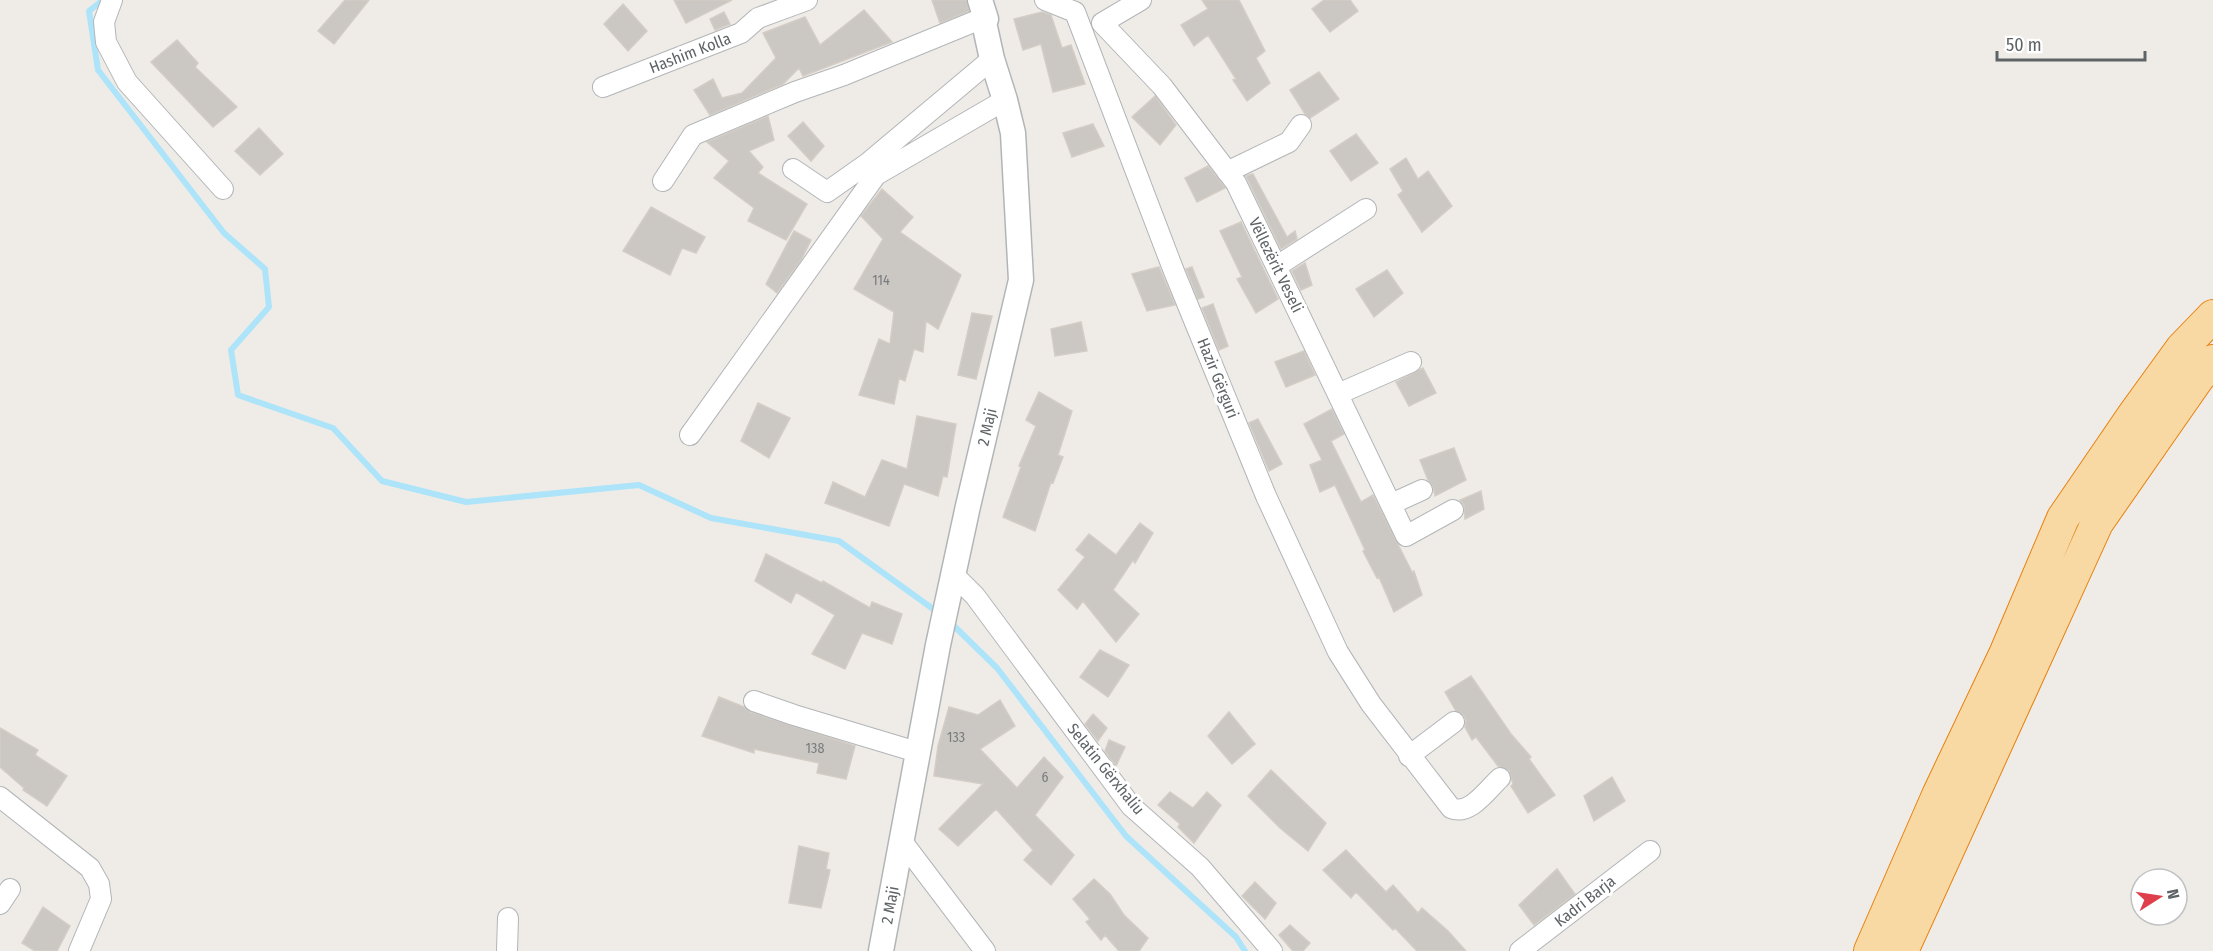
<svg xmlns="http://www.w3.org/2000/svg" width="2213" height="951" font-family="'Fira Sans Condensed',sans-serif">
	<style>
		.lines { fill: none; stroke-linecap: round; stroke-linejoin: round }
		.stream { stroke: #ade4fa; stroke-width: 6 }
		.building { fill: #cbc7c3; stroke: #d4cdc5; stroke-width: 1.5 }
		.minor-casing { stroke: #b2b5b8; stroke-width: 22 }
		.tertiary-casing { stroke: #b2b5b8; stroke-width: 27 }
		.trunk-casing { stroke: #e7810f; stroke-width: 34 }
		.minor { stroke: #fff; stroke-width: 20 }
		.tertiary { stroke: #fff; stroke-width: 24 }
		.trunk { stroke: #f8d9a4; stroke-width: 32 }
		.labels { text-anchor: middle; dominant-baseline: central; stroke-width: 6; stroke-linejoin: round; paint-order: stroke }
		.number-label { font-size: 14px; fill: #797c7d }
		.street-label { font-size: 16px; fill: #5e6366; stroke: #fff }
	</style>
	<rect width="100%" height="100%" fill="#efece7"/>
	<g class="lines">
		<!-- stream -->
		<path class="stream" d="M103 0 89 11 98 70 224 233 265 269 269 307 231 350 238 395 333 428 382 481 466 502 639 485 711 518 839 541 940 614
			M950 622 997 668 1126 836 1236 937 1245 951"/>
	</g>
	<!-- building -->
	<path class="building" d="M345 0H369L334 44 318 31Z
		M674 0H732L686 23Z
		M932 0H966L969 11 940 23Z
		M1202 0H1239L1265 51 1256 58 1270 83 1247 101 1233 80 1236 79 1208 35 1194 46 1181 25 1208 9Z
		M1324 0H1350L1358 11 1330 32 1312 9Z
		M623 4 647 31 628 51 604 24Z
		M864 10 892 42 803 76 799 68 783 84 710 115 694 90 713 79 722 98 742 93 776 58 763 33 805 17 820 45Z
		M724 12 730 24 715 30 710 19Z
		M1042 12 1051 15 1062 48 1071 45 1085 84 1053 92 1041 44 1023 50 1014 19Z
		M177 40 198 63 195 67 237 107 213 127 151 62Z
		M1319 72 1339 99 1310 118 1305 114 1290 90Z
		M1155 96 1176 125 1160 145 1132 117Z
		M768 116 774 140 749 151 763 167 758 173 807 204 786 240 748 221 754 208 714 178 729 161 707 142Z
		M803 122 824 146 811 161 788 136Z
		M1093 124 1104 146 1072 157 1063 133Z
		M259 128 283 154 260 175 235 151Z
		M1356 134 1378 163 1351 181 1330 151Z
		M1406 158 1418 179 1428 171 1452 206 1422 232 1398 195 1403 191 1390 169Z
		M1208 166 1225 188 1197 202 1185 178Z
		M1253 174 1287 237 1295 231 1297 239 1281 249 1246 176Z
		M882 189 913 217 900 232 961 275 938 329 926 321 923 352 914 349 905 381 899 378 894 404 859 395 879 339 890 344 894 312 854 289 883 239 861 216Z
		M651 207 705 237 696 253 682 248 670 275 623 251Z
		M1241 222 1278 299 1256 313 1237 279 1242 277 1220 231Z
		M794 231 811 240 801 260 777 293 766 284Z
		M1305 263 1312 285 1301 290 1292 271Z
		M1159 267 1175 305 1147 311 1132 274Z
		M1192 267 1204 297 1198 299 1186 269Z
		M1387 270 1403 293 1374 317 1356 289Z
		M1213 304 1228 346 1219 350 1202 308Z
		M972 313 992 316 976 379 958 375Z
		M1081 322 1087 351 1055 356 1051 329Z
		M1304 351 1315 375 1286 387 1275 362Z
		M1423 368 1436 393 1409 406 1396 382Z
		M1039 392 1072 411 1058 455 1063 457 1053 483 1051 482 1035 531 1003 517 1021 467 1019 466 1036 426 1026 420Z
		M758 403 790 418 769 458 741 441Z
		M1332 409 1344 434 1331 441 1361 502 1373 495 1412 572 1414 571 1422 595 1394 612 1379 577 1377 578 1363 551 1365 550 1335 485 1320 492 1310 465 1322 460 1304 424Z
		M917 416 956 424 947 477 943 476 938 496 904 484 889 526 825 503 833 482 865 497 882 460 907 469Z
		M1258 419 1282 464 1269 471 1249 423Z
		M1454 448 1466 480 1435 496 1433 486 1428 480 1420 460Z
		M1481 491 1484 509 1465 519 1464 505 1460 500Z
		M1140 523 1153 533 1135 563 1133 560 1113 590 1139 614 1116 642 1083 601 1077 609 1058 590 1085 557 1076 550 1089 534 1116 555Z
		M766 554 822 583 823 581 870 608 872 602 902 614 892 644 862 633 845 669 812 654 835 615 796 592 791 603 755 581Z
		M1100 650 1129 665 1108 697 1080 677Z
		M1471 676 1511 734 1531 757 1529 759 1555 795 1528 813 1511 786 1513 784 1509 770 1498 766 1476 737 1472 740 1465 727 1466 721 1464 715 1456 711 1445 692Z
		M719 697 744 707 750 712 855 746 846 779 817 773 819 763 754 749V753L702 736Z
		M1000 700 1015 726 980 749 1017 788 1044 757 1063 777 1035 815 1074 855 1051 885 1024 860 1033 850 996 809 958 846 939 829 983 784 934 776 938 746 949 707 978 715Z
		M1229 712 1255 744 1232 764 1208 736Z
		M1093 714 1107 728 1098 741 1085 724Z
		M0 728 38 750 35 755 67 776 47 806 23 790 24 788 0 767Z
		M1109 740 1125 747 1116 766 1105 751Z
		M1271 770 1326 823 1308 851 1280 828 1248 796Z
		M1612 777 1625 801 1594 821 1584 796Z
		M1170 792 1193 808 1207 792 1221 805 1194 843 1178 827 1180 824 1158 805Z
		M799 846 829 853 826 869 830 870 821 908 789 903Z
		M1346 850 1386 892 1393 885 1418 913 1422 908 1448 931 1466 951H1417L1395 928 1393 930 1356 892 1351 898 1323 870Z
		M1557 869 1575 894 1534 925 1519 905Z
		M1094 879 1110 894 1124 915 1148 938 1139 951H1119L1105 935 1101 940 1086 922 1090 919 1073 899Z
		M1255 882 1276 903 1265 919 1242 896Z
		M43 907 70 926 57 951H35L22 943Z
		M1290 925 1310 943 1303 951H1293L1279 935Z"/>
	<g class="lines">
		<defs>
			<path id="minor" d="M112 0 104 22 106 42 127 82 223 189
				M1045 0 1075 12 1173 269 1266 496 1338 652 1371 704 1451 808C1470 816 1487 790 1500 778
				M1141 0 1102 23 1162 86 1236 183 1406 536 1453 510
				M603 87 741 33 758 18 807 0
				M793 169 827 192 868 163 992 59
				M1227 172 1289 142 1301 125
				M663 181 693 135 795 92 844 75 983 18
				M1277 266 1366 209
				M1338 394 1411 362
				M690 435 876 175 1005 100
				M1391 504 1422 490
				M954 575 975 596 1131 806 1200 867 1272 951
				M754 701 794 715 917 752
				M1409 756 1454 722
				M0 797 90 868 99 884 101 899 79 951
				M901 840 985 951
				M0 904 10 889
				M507 951 508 918
				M1520 951 1650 851"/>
			<path id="tertiary" d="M881 951 938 645 968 506 1021 280 1013 133 1005 100 992 59 983 18 986 19 980 0"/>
			<path id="trunk" d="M1870 951 1939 793 2006 652 2063 518 2132 417 2182 348 2213 316
				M1902 951 2097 523 2198 378 2213 361"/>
		</defs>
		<!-- minor casing -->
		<use href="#minor" class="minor-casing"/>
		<!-- tertiary casing -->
		<use href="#tertiary" class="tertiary-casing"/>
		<!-- trunk casing -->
		<use href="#trunk" class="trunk-casing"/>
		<!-- minor -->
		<use href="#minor" class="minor"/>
		<!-- tertiary -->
		<use href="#tertiary" class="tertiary"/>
		<!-- trunk -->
		<use href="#trunk" class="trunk"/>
	</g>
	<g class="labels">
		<!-- number labels -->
		<g class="number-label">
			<text x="881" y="280">114</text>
			<text x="956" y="737">133</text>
			<text x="815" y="748">138</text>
			<text x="1045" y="777">6</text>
		</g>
		<!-- street labels -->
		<g class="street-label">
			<text transform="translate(690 53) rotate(-21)">Hashim Kolla</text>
			<text transform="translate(1276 265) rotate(64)">Vëllezërit Veseli</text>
			<text transform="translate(1218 378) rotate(68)">Hazir Gërguri</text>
			<text transform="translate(987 427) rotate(-77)">2 Maji</text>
			<text transform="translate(1106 769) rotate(51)">Selatin Gërxhaliu</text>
			<text transform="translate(1585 901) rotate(-38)">Kadri Barja</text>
			<text transform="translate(890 905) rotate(-80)">2 Maji</text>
		</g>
	</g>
	<!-- north arrow -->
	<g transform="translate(2159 897) rotate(78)"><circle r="28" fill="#ffffff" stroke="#bfc1c2" stroke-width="1.5"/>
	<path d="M0-4.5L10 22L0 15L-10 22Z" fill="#df3e4b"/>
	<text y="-9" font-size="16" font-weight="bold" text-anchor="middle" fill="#5e6366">N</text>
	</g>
	<!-- scale -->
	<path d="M1997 51v9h148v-9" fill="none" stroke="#5e6366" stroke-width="3"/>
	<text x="2006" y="51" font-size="18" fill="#5e6366" stroke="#ffffff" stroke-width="4.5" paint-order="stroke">50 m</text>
</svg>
